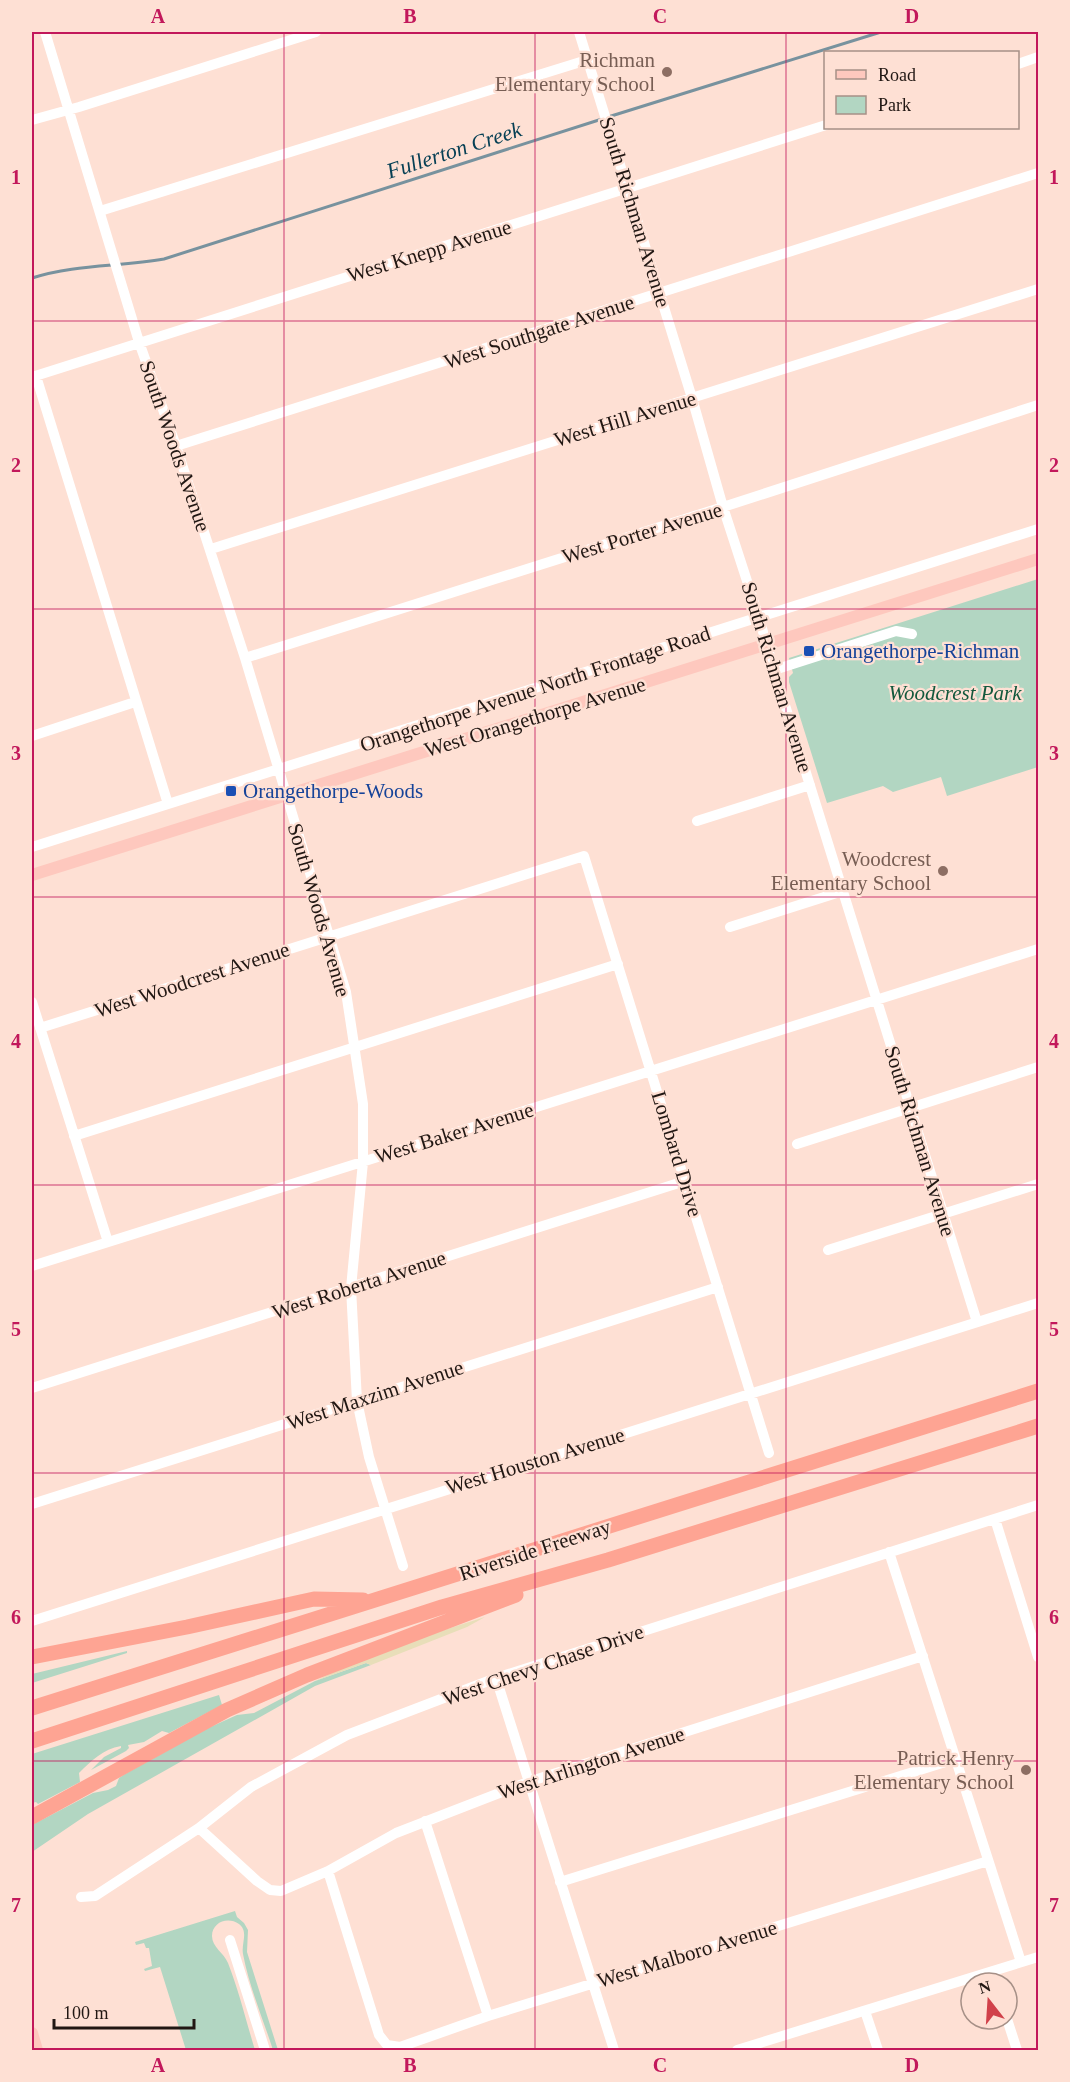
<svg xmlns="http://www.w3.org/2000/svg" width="1070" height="2082" font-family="Georgia,serif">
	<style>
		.green { fill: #b2d6c2 }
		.sand { fill: #e8deb9 }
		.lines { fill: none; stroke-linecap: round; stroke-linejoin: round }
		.stream { stroke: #78929e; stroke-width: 3 }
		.minor { stroke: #fff; stroke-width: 10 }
		.major { stroke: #fec8be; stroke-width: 12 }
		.highway { stroke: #fea493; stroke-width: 15 }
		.grid { fill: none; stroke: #c2185b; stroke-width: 1.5; stroke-opacity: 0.55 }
		.education-dot { fill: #8d6e63; stroke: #fee0d4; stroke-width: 2 }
		.transit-dot { fill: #1a4fb4; stroke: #fee0d4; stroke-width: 2 }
		.labels { text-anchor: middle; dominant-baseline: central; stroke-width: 4.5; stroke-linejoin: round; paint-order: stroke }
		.education-label { font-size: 21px; fill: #785e54; stroke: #fee0d4; text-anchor: end }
		.street-label { font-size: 21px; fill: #211713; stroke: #fee0d4 }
		.transit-label { font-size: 21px; fill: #164399; stroke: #fee0d4; text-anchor: start }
		.park-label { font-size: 21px; font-style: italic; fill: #13583c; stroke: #fee0d4 }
		.water-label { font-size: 22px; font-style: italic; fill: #074055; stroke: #fee0d4 }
		.neatline { fill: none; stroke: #c2185b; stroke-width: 2 }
		.grid-label { font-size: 20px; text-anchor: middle; font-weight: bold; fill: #c2185b }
	</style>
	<rect width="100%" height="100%" fill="#fee0d4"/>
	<!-- green -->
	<path class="green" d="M1038 579V767L947 796 941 777 893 792 883 786 827 803 789 682V677L793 673 789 658Z
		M127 1651V1653L32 1683V1674Z
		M366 1663 371 1665 315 1686 88 1814 32 1852V1825L93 1793 108 1790 116 1786 119 1778 125 1774 206 1729 237 1715 254 1713 315 1681Z
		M219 1695 222 1705 169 1733 162 1731 144 1742 128 1745 129 1748 126 1751 91 1770 104 1757 121 1748V1746C103 1749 91 1761 79 1773L80 1782 38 1804 36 1802 32 1803V1754Z
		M235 1911 237 1917 244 1923 248 1930 247 1952 278 2050H273C263 2019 249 1986 243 1954 241 1943 249 1932 239 1924 228 1916 212 1922 212 1936 212 1947 224 1953 228 1963 239 1991 246 2021 255 2050H186L160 1967 145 1971 144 1969 152 1966 149 1948H146L144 1943 136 1945 135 1942Z"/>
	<!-- sand -->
	<path class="sand" d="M485 1617 467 1627 371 1665 366 1663 315 1681C369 1654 428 1635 485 1617Z"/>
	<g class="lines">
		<!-- stream -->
		<path class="stream" d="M608 117 881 32
			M32 278C75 264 120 267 164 259L602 119"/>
		<!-- minor -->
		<path class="minor" d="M45 32 139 342 176 446 245 658 346 992 363 1104V1162L351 1288 357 1401 369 1457 403 1566
			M579 32 692 398 723 507 759 618 774 670 977 1322
			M1018 64 1038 57
			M32 120 79 107 316 32
			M100 211 587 60
			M36 376 168 804
			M32 377 826 125
			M176 446 1038 173
			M211 549 1038 289
			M245 658 723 507 1038 405
			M774 670 896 631 912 634
			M32 736 135 702
			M697 821 810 785
			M32 847 1038 529
			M730 927 843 891
			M32 1002 108 1242
			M40 1028 584 856 769 1453
			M74 1136 618 964
			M797 1144 1038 1067
			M828 1250 1038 1184
			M32 1266 1038 949
			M32 1388 685 1181
			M32 1504 718 1287
			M995 1519 1038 1657
			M889 1552 1021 1962
			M32 1621 1038 1303
			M496 1678 614 2050
			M425 1821 488 2016
			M199 1828 257 1881 270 1890 281 1891 328 1871 396 1833 528 1782 923 1656
			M328 1871 379 2035 387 2045 400 2047 488 2016 988 1861
			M560 1882 955 1759
			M81 1897 95 1896 199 1828 251 1787 347 1735 496 1678 1038 1505
			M230 1940 265 2050
			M865 2011 878 2050
			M1007 2019 1017 2050
			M737 2050 1038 1957"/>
		<!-- major -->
		<path class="major" d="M32 875 1038 559
			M32 2033 37 2050"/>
		<!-- highway -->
		<path class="highway" d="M32 1657 187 1627 314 1599 363 1600
			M32 1708 1038 1391
			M32 1741 442 1607 608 1560 1038 1426
			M32 1817 227 1710 307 1675 516 1595"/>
	</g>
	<!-- grid -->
	<path class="grid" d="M284 32V2050M535 32V2050M786 32V2050M32 321H1038M32 609H1038M32 897H1038M32 1185H1038M32 1473H1038M32 1761H1038"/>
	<!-- markers -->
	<g class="education-dot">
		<circle cx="667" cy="72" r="6"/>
		<circle cx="943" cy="871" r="6"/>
		<circle cx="1026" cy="1770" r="6"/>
	</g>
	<g class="transit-dot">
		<rect x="803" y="645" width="12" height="12" rx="3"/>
		<rect x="225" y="785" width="12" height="12" rx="3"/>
	</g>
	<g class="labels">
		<!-- education labels -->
		<g class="education-label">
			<text x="655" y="60">Richman<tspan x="655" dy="24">Elementary School</tspan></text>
			<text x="931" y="859">Woodcrest<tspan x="931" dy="24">Elementary School</tspan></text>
			<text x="1014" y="1758">Patrick Henry<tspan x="1014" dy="24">Elementary School</tspan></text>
		</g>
		<!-- street labels -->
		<g class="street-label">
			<text transform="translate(635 212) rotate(73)">South Richman Avenue</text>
			<text transform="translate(429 251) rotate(-17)">West Knepp Avenue</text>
			<text transform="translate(539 332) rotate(-18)">West Southgate Avenue</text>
			<text transform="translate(625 419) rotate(-17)">West Hill Avenue</text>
			<text transform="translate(175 446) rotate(71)">South Woods Avenue</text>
			<text transform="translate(642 533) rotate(-17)">West Porter Avenue</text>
			<text transform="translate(777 677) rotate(73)">South Richman Avenue</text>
			<text transform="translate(535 689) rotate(-18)">Orangethorpe Avenue North Frontage Road</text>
			<text transform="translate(535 717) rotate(-17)">West Orangethorpe Avenue</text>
			<text transform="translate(319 910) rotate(74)">South Woods Avenue</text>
			<text transform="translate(192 980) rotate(-18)">West Woodcrest Avenue</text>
			<text transform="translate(454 1133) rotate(-17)">West Baker Avenue</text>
			<text transform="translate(920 1141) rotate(73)">South Richman Avenue</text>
			<text transform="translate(677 1154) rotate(73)">Lombard Drive</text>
			<text transform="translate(359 1285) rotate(-18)">West Roberta Avenue</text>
			<text transform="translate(375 1395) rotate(-18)">West Maxzim Avenue</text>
			<text transform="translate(535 1461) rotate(-17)">West Houston Avenue</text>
			<text transform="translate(535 1550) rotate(-18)">Riverside Freeway</text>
			<text transform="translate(543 1665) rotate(-19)">West Chevy Chase Drive</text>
			<text transform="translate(591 1763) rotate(-18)">West Arlington Avenue</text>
			<text transform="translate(687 1954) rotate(-17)">West Malboro Avenue</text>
		</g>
		<!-- transit labels -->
		<g class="transit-label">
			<text x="821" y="651">Orangethorpe-Richman</text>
			<text x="243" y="791">Orangethorpe-Woods</text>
		</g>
		<!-- park labels -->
		<g class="park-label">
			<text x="955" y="693">Woodcrest Park</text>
		</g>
		<!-- water labels -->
		<g class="water-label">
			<text transform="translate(454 150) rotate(-18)">Fullerton Creek</text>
		</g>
	</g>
	<!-- border -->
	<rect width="1070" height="2082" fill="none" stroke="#fee0d4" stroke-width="66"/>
	<!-- legend -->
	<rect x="824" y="51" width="195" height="78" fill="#fee0d4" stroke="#a69087" stroke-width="1.5"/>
	<rect x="836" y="70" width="30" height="9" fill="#fec8be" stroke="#a69087" stroke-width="1.5"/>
	<text x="878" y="81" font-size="18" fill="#211713">Road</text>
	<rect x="836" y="96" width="30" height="18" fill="#b2d6c2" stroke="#a69087" stroke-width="1.5"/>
	<text x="878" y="111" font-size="18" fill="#211713">Park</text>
	<!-- north arrow -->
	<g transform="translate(989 2001) rotate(343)"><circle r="28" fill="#fee0d4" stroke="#a69087" stroke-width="1.5"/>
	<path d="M0-4.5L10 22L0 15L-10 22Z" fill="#d1414a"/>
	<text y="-9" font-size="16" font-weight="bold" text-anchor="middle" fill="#211713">N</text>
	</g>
	<!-- scale -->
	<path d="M54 2019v9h140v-9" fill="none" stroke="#211713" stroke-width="3"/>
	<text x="63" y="2019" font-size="18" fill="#211713" stroke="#fee0d4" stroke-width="4.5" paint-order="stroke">100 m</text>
	<rect x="33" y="33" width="1004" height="2016" class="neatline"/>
	<g class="grid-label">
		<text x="158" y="23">A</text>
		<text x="410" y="23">B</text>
		<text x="660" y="23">C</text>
		<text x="912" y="23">D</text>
		<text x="16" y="184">1</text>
		<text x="1054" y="184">1</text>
		<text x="16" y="472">2</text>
		<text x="1054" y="472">2</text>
		<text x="16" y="760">3</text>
		<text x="1054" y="760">3</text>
		<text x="16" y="1048">4</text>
		<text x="1054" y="1048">4</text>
		<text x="16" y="1336">5</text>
		<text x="1054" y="1336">5</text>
		<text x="16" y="1624">6</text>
		<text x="1054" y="1624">6</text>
		<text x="16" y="1912">7</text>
		<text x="1054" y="1912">7</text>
		<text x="158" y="2072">A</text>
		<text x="410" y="2072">B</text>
		<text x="660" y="2072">C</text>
		<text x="912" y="2072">D</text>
	</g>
</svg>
